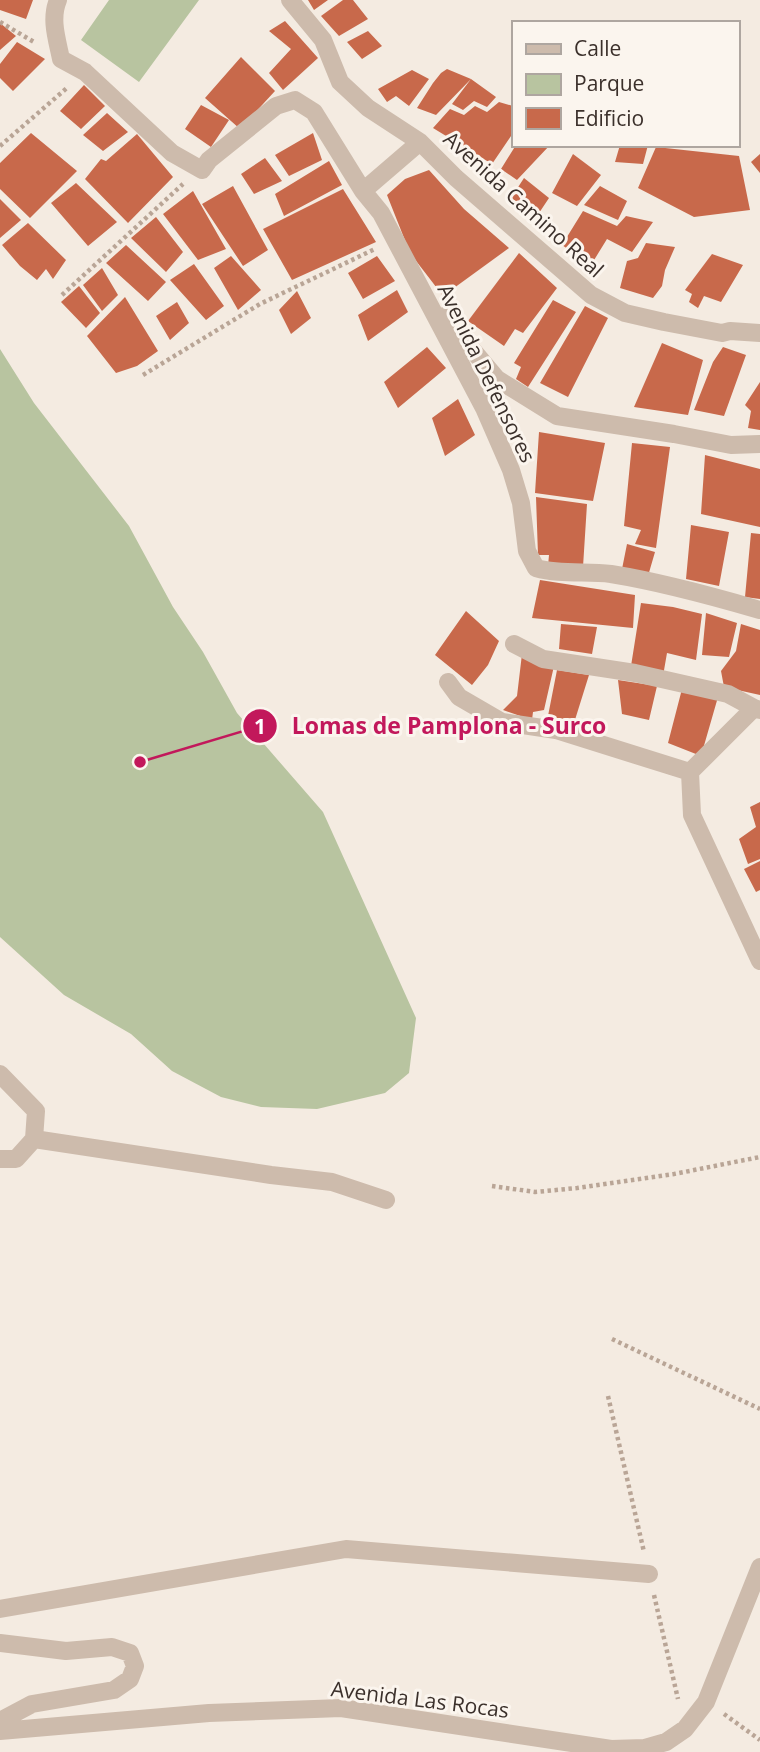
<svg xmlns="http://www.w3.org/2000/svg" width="760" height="1752" font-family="'Open Sans',sans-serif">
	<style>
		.green { fill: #b8c4a0 }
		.building { fill: #c8694b }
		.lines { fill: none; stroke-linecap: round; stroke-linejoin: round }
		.path { stroke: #b9a596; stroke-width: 4.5; stroke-dasharray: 3.5 3.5; stroke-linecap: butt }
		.minor { stroke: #cdbbac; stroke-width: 18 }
		.labels { text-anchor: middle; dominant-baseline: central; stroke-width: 6; stroke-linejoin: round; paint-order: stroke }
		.street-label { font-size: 21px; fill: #3b302b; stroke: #fbf5ee }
		.leader { fill: none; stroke: #c2185b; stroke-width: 2.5 }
		.callout-dot { fill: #c2185b; stroke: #fbf5ee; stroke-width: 2.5 }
		.mark-label { font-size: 21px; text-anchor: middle; font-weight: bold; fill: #fff }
		.callout-label { font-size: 23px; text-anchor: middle; font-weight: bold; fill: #c2185b; stroke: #fbf5ee; stroke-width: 6; stroke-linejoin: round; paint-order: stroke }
	</style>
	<rect width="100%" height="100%" fill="#f4ebe1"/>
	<!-- green -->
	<path class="green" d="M109 0H199L139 82 81 40Z
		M0 349 34 403 129 526 173 607 203 652 237 713 323 812 416 1018 409 1073 385 1093 317 1109 261 1107 221 1097 172 1071 131 1034 64 995 0 937Z"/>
	<!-- building -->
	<path class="building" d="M0 0H33L26 19 0 10Z
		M308 0H328L314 10Z
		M343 0H353L368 19 339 36 321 16Z
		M285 21 318 58 283 90 269 73 291 49 269 31Z
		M0 23 16 36 0 50Z
		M368 31 382 46 362 59 347 42Z
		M17 42 45 59 13 91 0 78V64Z
		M241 57 275 91 240 129 205 98Z
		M447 69 471 79 496 97 487 107 474 101 463 110 452 104 471 79 436 115 417 108 433 83 441 73Z
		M412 70 429 79 409 106 396 96 387 102 378 89Z
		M84 85 105 106 81 129 60 111Z
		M499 102 513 106V133L492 164 433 128 450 109 464 115 475 106 487 112Z
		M201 105 229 120 211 147 185 129Z
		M107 113 128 132 103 151 83 135Z
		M31 133 77 171 30 218 0 189V163Z
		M313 133 322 160 289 176 275 155Z
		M137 134 173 177 128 223 85 179 101 159 106 161Z
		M516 145H550L517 180 501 169Z
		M620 145H648L643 164 615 162Z
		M656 147 739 156 750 210 694 217 638 188Z
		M573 154 601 175 577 206 552 193Z
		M760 154V173L751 162Z
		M265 158 282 181 254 194 241 174Z
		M329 161 342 185 284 216 275 194Z
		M429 170 464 209 509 248 443 296 410 253 387 195 405 179Z
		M524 178 549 198 537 216 511 198Z
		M76 183 117 222 88 246 51 203Z
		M233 186 268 250 243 266 202 204Z
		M600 186 627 201 618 220 584 205Z
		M343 189 376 242 292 280 263 229Z
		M193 191 226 249 198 260 163 214Z
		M0 199 21 220 0 238Z
		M583 211 617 226 626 216 653 222 632 252 607 239 591 265 562 245Z
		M156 217 183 252 166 272 131 238Z
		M28 223 66 260 53 279 46 269 37 280 20 266 2 245Z
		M646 243 675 247 665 270 662 286 653 298 620 288 627 261 638 258Z
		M126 245 166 282 148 301 106 263Z
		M519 253 557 288 523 333 515 329 504 346 468 321Z
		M712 254 743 265 721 302 704 296 698 308 689 302 692 294 685 290Z
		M231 256 261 290 238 310 214 268Z
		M377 256 395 281 363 299 348 273Z
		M194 264 224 306 206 320 170 280Z
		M102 268 118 295 102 311 83 285Z
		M79 286 100 313 86 328 61 302Z
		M397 290 408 312 368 341 358 315Z
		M297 291 311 318 291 334 279 310Z
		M125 297 158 351 137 366 116 373 87 336Z
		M553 300 576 312 528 387 516 379 521 367 514 363Z
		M177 302 189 323 170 340 156 316Z
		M585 306 608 318 568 397 540 383Z
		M662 343 703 360 688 415 634 407Z
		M427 347 446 368 398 408 384 382Z
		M723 347 746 355 724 416 694 410 713 362Z
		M760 382V430L748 428 751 411 745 405Z
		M458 399 475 435 445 456 432 418Z
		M539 432 605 443 593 501 535 493Z
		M632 443 670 447 656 548 635 544 641 530 624 526Z
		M705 455 760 469V527L701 514Z
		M536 497 587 504 583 567 548 566 549 555H538Z
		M691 525 729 532 719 586 686 579Z
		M751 533 760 534V599L745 597Z
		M627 544 655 552 648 576 622 569Z
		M540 580 635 595 633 628 532 618Z
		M641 603 673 607 702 614 696 660 667 653 663 676 631 666Z
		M466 611 499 641 488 665 472 685 435 655Z
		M706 613 737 623 729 657 702 655Z
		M561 624 597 627 592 654 559 649Z
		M741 624 760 630V695L724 687 721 671 736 651Z
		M522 654 554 666 544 710 533 712 532 720 503 710 517 696Z
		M557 670 589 675 574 723 547 721Z
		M618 680 657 686 649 720 622 714Z
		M682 689 718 697 701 756 668 743Z
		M760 802V859L748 864 739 839 756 827 750 807Z
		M760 861V890L756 892 744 869Z"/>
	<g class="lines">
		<!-- path -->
		<path class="path" d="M0 22 34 42
			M0 146 68 87
			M62 295 183 184
			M143 375 260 304 375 249
			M492 1186 535 1192 577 1188 674 1174 760 1157
			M612 1339 760 1409
			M608 1396 644 1552
			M654 1595 678 1699
			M724 1714 760 1740"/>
		<!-- minor -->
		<path class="minor" d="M58 0C50 19 57 39 61 59L85 72 172 153 202 170 209 160 276 106 295 100 314 112 363 191 381 213 484 408 511 470 521 503 527 551 536 568C560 575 586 571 611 574 661 582 712 596 760 610
			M290 0 323 40 340 82 368 108 420 142 456 178 591 295 625 313 664 322 722 333 730 331 760 333
			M363 191 420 142
			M444 316 497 379 557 416 674 434 731 445 760 444
			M514 644 543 659 635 673 728 694 754 708
			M448 682 459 697 502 722 556 730 690 772
			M760 710 754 708 690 772 692 815 760 961
			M0 1074 36 1111 34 1139 16 1159H0
			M34 1139 271 1175 332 1182 386 1200
			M0 1609 346 1549 649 1574
			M0 1643 66 1651 112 1647 130 1653 135 1666 130 1679 114 1690 32 1704 0 1721
			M0 1731 209 1713 341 1708 611 1749 645 1748 666 1742 685 1729 706 1702 760 1567"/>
	</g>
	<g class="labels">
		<!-- street labels -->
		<g class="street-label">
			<text transform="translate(524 204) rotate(42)">Avenida Camino Real</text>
			<text transform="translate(487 373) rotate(64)">Avenida Defensores</text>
			<text transform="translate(420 1699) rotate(7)">Avenida Las Rocas</text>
		</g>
	</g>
	<!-- callouts -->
	<path class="leader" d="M140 762L260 726"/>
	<g class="callout-dot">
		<circle cx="140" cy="762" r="7"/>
		<circle cx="260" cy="726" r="18"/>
	</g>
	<g class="mark-label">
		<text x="260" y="734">1</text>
	</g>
	<g class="callout-label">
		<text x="449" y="734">Lomas de Pamplona - Surco</text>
	</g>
	<!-- legend -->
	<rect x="512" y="21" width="228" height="126" fill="#fbf5ee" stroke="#aea6a0" stroke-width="2"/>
	<rect x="526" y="44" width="35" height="10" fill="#cdbbac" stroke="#aea6a0" stroke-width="2"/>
	<text x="574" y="56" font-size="21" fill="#3b302b">Calle</text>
	<rect x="526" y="74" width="35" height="21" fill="#b8c4a0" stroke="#aea6a0" stroke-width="2"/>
	<text x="574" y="91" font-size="21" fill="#3b302b">Parque</text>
	<rect x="526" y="108" width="35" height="21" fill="#c8694b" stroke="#aea6a0" stroke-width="2"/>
	<text x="574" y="126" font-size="21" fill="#3b302b">Edificio</text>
</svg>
